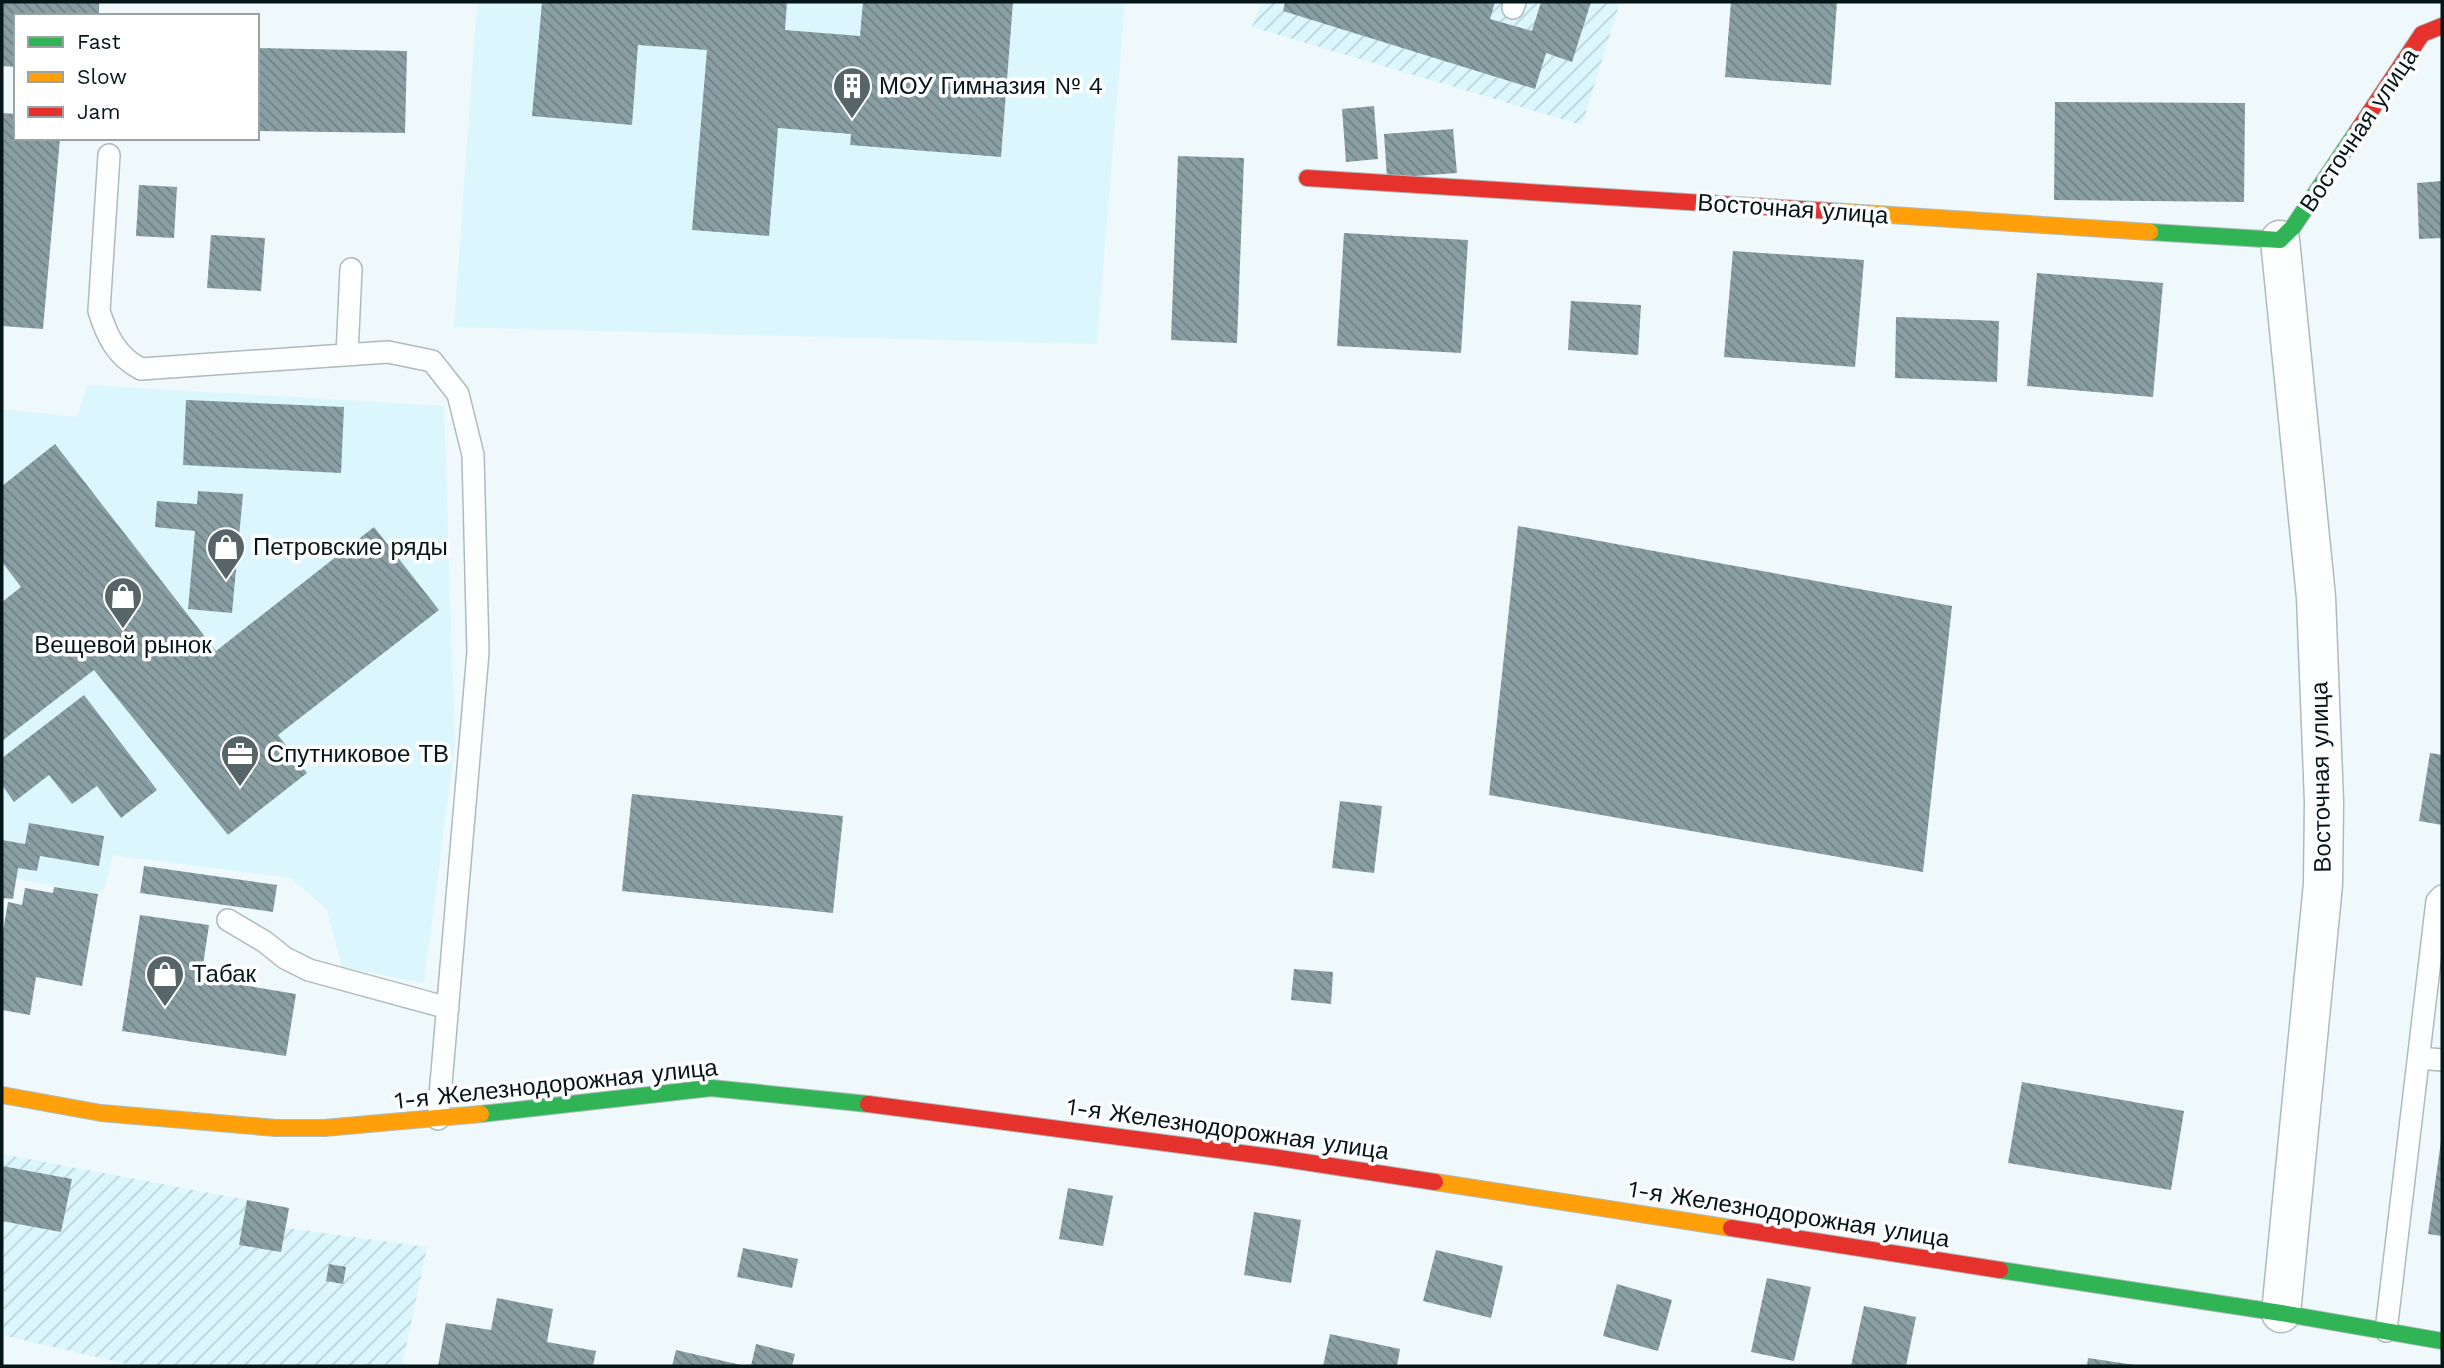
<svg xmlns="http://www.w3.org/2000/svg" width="2444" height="1368" font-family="'Work Sans',sans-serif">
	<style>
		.built { fill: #dbf7fd }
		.industrial { fill: url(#industrial-furrows) }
		.building { fill: url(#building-back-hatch) }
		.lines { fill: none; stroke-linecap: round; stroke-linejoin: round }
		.lane-casing { stroke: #aebabc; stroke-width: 24 }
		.street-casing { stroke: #aebabc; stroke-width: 41 }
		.fast-casing { stroke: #aebabc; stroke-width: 18 }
		.slow-casing { stroke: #aebabc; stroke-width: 18 }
		.jam-casing { stroke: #aebabc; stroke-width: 18 }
		.lane { stroke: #fdfefe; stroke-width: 21 }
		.street { stroke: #fdfefe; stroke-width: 38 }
		.fast { stroke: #30b455; stroke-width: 16 }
		.slow { stroke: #ff9f0a; stroke-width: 16 }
		.jam { stroke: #e5322d; stroke-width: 16 }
		.labels { text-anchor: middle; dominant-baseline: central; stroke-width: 7; stroke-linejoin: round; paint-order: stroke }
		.poi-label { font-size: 24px; fill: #051619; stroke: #fff; text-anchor: start }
		.street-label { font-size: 24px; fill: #051619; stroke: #fff }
	</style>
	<defs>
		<pattern id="industrial-furrows" width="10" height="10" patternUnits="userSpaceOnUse" patternTransform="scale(1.75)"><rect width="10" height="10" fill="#dbf7fd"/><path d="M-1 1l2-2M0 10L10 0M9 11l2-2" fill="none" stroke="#bad3d8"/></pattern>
		<pattern id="building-back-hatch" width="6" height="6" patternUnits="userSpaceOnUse" patternTransform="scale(1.75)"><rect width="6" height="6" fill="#8a9fa3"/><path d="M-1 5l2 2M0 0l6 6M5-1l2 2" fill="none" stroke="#6f8184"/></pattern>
	</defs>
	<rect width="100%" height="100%" fill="#eff8fa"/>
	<!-- built -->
	<path class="built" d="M477 2H1125L1097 344 454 327Z
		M87 385 444 406 455 744 424 983 342 967 327 910 291 878 113 855 105 888 98 894 2 876V409L77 417Z"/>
	<!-- industrial -->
	<path class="industrial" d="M1261 2H1620L1582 125 1252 27Z
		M2 1154 289 1208 286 1228 427 1247 402 1366H136L2 1335Z"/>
	<!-- building -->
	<path class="building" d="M2 2H99V16H16V67L2 66Z
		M542 2H787L785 30 860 36 863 2H1013L1001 157 850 145 851 134 778 128 769 236 692 230 707 50 638 45 632 125 532 116Z
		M1285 2H1495L1490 19 1532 31 1541 2H1591L1572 62 1546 53 1535 89 1283 11Z
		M1731 2H1837L1831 85 1725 77Z
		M257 48 407 51 405 133 257 131Z
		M2055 102 2245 103 2244 202 2054 200Z
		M1374 106 1378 159 1346 162 1342 109Z
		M2 113 16 114V138H60L43 329 2 326Z
		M1453 129 1457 173 1387 178 1384 134Z
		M1178 156 1244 158 1237 343 1171 340Z
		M2442 181V238L2419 239 2417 183Z
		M139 185 177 187 174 238 136 236Z
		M1344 233 1468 240 1461 353 1337 346Z
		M211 235 265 238 261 291 207 288Z
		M1733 251 1864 260 1855 367 1724 357Z
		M2037 273 2163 283 2153 397 2027 386Z
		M1571 301 1641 305 1638 355 1568 350Z
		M1896 317 1999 321 1997 382 1895 378Z
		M186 400 344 407 341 473 183 465Z
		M55 444 216 651 374 527 439 610 278 735 307 773 228 835 94 670 2 741V602L21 587 2 562V486Z
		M198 491 243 494 232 613 188 609 195 531 155 527 157 501 197 504Z
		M1518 526 1952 606 1923 872 1489 795Z
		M84 695 157 790 121 818 97 786 72 804 49 775 14 802 2 785V758Z
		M2430 753 2442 755V825L2419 821Z
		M632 794 843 816 833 913 622 891Z
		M1340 801 1382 806 1374 873 1332 868Z
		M29 823 104 836 99 866 40 856 37 871 18 868 13 899 4 898 2 905V840L25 844Z
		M144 866 277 885 273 912 140 893Z
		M54 887 98 894 82 986 36 977 30 1015 2 1010V937L8 902 22 905 25 888 53 893Z
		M140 915 209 925 201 978 296 994 286 1056 122 1031Z
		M1294 969 1333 972 1331 1004 1291 1000Z
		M2022 1082 2184 1111 2171 1190 2008 1163Z
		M2441 1141H2442V1236L2428 1234Z
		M2 1166 72 1179 61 1232 2 1221Z
		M1068 1188 1113 1196 1103 1246 1059 1239Z
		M247 1200 289 1208 281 1252 239 1245Z
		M1254 1212 1301 1220 1291 1283 1244 1275Z
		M743 1248 798 1259 792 1288 737 1277Z
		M1436 1250 1503 1266 1491 1318 1423 1301Z
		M329 1264 346 1267 343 1284 326 1281Z
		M1767 1278 1811 1287 1794 1361 1751 1352Z
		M1617 1284 1672 1300 1658 1351 1603 1336Z
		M497 1298 553 1309 547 1342 596 1351 593 1366H438L446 1323 491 1330Z
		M1864 1306 1916 1317 1906 1366H1851Z
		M1330 1334 1400 1349 1397 1366H1323Z
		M756 1344 795 1354 792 1366H751Z
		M676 1350 741 1365V1366H672Z
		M2088 1358 2135 1365V1366H2087Z"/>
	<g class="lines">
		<defs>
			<path id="lane" d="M1513 8 1515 2
				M109 155 99 311C107 336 116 356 141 369L388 352 432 361 458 394 473 455 478 652 438 1119
				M347 355 351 269
				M228 920 265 942 285 958 309 970 448 1008
				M2419 1058 2442 1060
				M2386 1331 2437 901 2442 896"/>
			<path id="street" d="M2280 240 2316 597 2324 802 2323 884 2281 1313"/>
			<path id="fast" d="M2150 232 2280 240 2293 227 2358 130
				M481 1114 711 1088 868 1104
				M2000 1270 2281 1313 2442 1341"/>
			<path id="slow" d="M1830 211 2150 232
				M2 1095 101 1113 276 1128H324L481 1114
				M1435 1182 1731 1228"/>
			<path id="jam" d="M2358 130 2422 34 2442 26
				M1307 178 1830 211
				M868 1104 1272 1157 1435 1182
				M1731 1228 2000 1270"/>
		</defs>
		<!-- lane casing -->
		<use href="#lane" class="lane-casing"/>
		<!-- street casing -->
		<use href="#street" class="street-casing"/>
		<!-- fast casing -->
		<use href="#fast" class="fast-casing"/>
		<!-- slow casing -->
		<use href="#slow" class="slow-casing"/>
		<!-- jam casing -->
		<use href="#jam" class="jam-casing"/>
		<!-- lane -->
		<use href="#lane" class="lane"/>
		<!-- street -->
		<use href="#street" class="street"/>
		<!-- fast -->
		<use href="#fast" class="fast"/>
		<!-- slow -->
		<use href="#slow" class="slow"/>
		<!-- jam -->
		<use href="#jam" class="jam"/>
	</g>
	<!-- icons -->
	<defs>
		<symbol id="building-pin" viewBox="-11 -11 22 30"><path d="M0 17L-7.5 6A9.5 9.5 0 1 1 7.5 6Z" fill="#576568" stroke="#fff"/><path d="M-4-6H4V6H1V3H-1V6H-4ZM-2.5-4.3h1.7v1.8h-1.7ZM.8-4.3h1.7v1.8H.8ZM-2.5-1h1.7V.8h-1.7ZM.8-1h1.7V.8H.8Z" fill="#fff"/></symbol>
		<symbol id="shop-pin" viewBox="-11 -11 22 30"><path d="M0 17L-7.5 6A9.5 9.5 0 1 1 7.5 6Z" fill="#576568" stroke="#fff"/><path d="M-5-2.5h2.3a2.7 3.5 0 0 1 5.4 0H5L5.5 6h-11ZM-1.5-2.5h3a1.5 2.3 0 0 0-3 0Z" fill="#fff"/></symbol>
		<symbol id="office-pin" viewBox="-11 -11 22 30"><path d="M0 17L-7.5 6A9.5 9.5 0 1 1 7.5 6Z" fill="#576568" stroke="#fff"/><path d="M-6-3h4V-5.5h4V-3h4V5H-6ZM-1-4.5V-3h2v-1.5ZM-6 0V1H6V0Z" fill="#fff"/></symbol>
	</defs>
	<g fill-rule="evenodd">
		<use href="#building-pin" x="830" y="64" width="44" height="60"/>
		<use href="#shop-pin" x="204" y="525" width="44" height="60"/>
		<use href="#shop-pin" x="101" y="574" width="44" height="60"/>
		<use href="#office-pin" x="218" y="732" width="44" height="60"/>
		<use href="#shop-pin" x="143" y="952" width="44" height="60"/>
	</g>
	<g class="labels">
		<!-- poi labels -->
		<g class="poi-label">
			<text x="879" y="86">МОУ Гимназия № 4</text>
			<text x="253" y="547">Петровские ряды</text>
			<text x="123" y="645" text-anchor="middle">Вещевой рынок</text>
			<text x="267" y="754">Спутниковое ТВ</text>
			<text x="192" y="974">Табак</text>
		</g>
		<!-- street labels -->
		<g class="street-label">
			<text transform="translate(2359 130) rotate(-56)">Восточная улица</text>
			<text transform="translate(1793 209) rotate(4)">Восточная улица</text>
			<text transform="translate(2321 777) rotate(-91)">Восточная улица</text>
			<text transform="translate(556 1084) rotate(-6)">1-я Железнодорожная улица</text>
			<text transform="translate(1228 1129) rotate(8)">1-я Железнодорожная улица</text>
			<text transform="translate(1789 1214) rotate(9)">1-я Железнодорожная улица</text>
		</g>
	</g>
	<!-- border -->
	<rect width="2444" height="1368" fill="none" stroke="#051619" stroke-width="7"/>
	<!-- legend -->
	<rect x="14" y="14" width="245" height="126" fill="#ffffff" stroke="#9ba2a3" stroke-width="2"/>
	<rect x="28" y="37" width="35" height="10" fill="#30b455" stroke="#9ba2a3" stroke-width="2"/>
	<text x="77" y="49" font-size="21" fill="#051619">Fast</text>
	<rect x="28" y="72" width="35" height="10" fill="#ff9f0a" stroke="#9ba2a3" stroke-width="2"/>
	<text x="77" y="84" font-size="21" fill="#051619">Slow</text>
	<rect x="28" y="107" width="35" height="10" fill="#e5322d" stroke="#9ba2a3" stroke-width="2"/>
	<text x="77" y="119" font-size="21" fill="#051619">Jam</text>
</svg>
